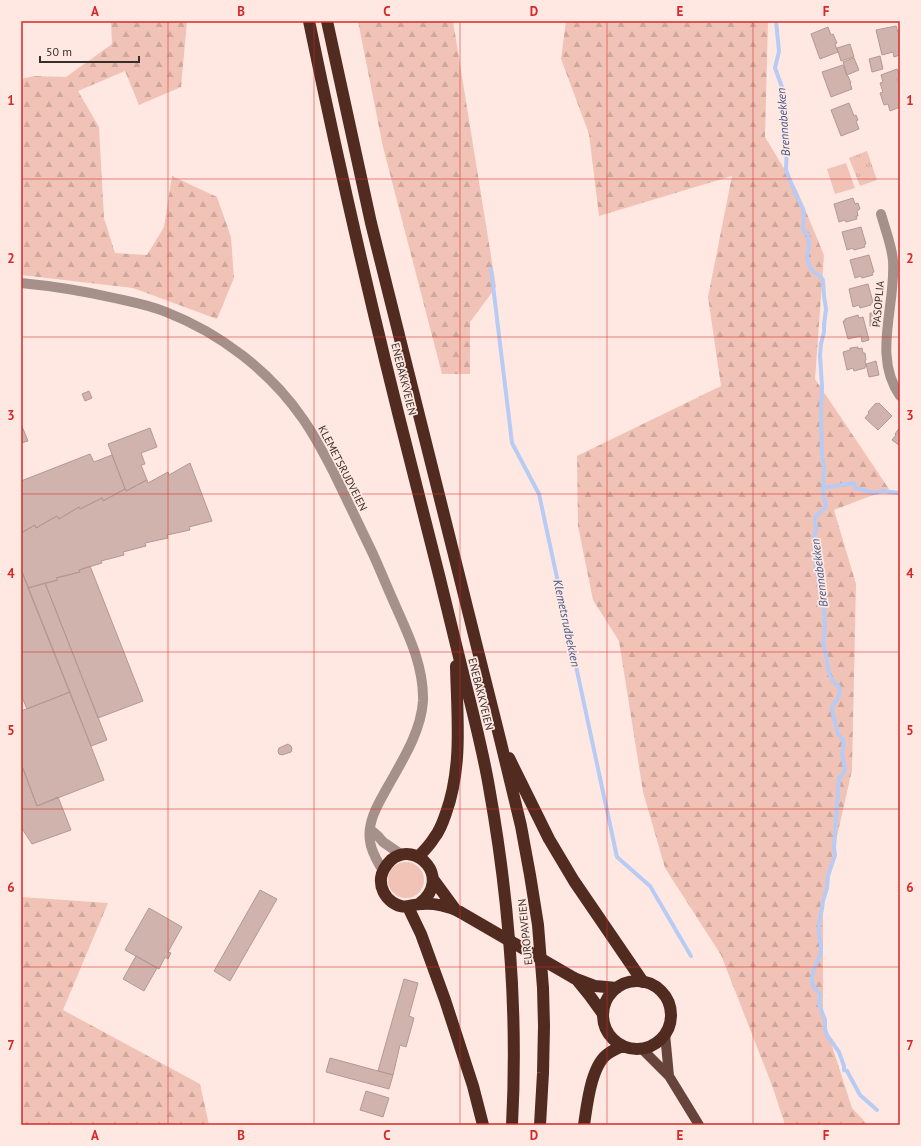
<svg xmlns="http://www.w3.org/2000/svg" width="921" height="1146" font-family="'PT Sans',sans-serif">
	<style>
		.grass { fill: #f0c3b6 }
		.forest { fill: url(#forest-firs) }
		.park { fill: url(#park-tufts) }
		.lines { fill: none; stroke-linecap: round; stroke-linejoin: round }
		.stream { stroke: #b8cbf4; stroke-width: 4 }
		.building { fill: #cfb3ac; stroke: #b49992 }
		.minor { stroke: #a5908a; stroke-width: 10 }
		.major { stroke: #67443b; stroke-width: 10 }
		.highway { stroke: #512a20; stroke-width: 12 }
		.highway-bridge { stroke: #512a20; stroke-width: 12 }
		.grid { fill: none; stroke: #d62828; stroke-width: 1; stroke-opacity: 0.55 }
		.labels { text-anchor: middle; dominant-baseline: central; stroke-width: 3.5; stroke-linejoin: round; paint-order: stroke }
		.street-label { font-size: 11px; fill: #372d2a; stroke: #ffe8e1 }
		.water-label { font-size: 12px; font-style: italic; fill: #3f568a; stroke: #ffe8e1 }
		.neatline { fill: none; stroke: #d62828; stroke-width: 1.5 }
		.grid-label { font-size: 13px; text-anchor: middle; font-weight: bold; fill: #d62828 }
	</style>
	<defs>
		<pattern id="forest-firs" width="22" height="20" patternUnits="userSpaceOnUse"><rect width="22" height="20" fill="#f0c3b6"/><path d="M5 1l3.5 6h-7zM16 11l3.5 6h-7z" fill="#cea89d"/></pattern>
		<pattern id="park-tufts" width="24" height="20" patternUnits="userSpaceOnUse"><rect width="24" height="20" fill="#f0c3b6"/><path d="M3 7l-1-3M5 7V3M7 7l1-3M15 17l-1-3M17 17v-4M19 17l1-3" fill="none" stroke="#cea89d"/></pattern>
	</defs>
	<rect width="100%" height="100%" fill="#ffe8e1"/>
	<!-- grass -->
	<path class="grass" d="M846 163 855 188 835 194 827 169Z
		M388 880a18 18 0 1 1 36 0a18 18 0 1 1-36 0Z"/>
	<!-- forest -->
	<path class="forest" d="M111 21H187L181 87 139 105 125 71 78 91 99 127 104 218 115 253 147 255 164 227 172 176 217 197 231 237 234 278 217 319 133 288 21 275V79L34 76 66 77 112 44Z
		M358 21H453L496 287 470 322V374H442L383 147Z
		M566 21H768L765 137 797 190 824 255 815 379 889 489 834 510 856 584 852 770 823 898V1018L852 1108 868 1125H785L773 1088 721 955 665 868 643 792 619 641 593 600 578 526 577 456 721 386 708 297 732 176 599 216 589 134 561 59Z
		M21 897 108 903 63 1010 200 1084 209 1125H21Z"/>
	<!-- park -->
	<path class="park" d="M867 151 877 180 860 186 849 158Z"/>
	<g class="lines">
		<!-- stream -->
		<path class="stream" d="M776 21 779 51 775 68 783 90 785 120 783 134 787 143 786 170 795 193 803 209 804 214 803 229 805 232 808 235 809 248 807 256 809 266 814 272 821 277 823 280 824 296 826 309 824 325V332L821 344 820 355 822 386 821 415 822 453 824 468 823 494 826 505 825 508 815 517 816 529 814 540V548L816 568 824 610 825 627 823 643 826 655 829 674 833 681 839 687 840 690 838 698 833 705 832 710 838 734 844 741 842 754 845 769V771L839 778 834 848 835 855 828 876 827 888 823 901 822 909 819 922V936L821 945V953L814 969 812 978 813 986 820 994 819 1004 825 1020V1029L827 1035 839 1052 844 1066V1070L847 1071 860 1095 877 1110
			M491 269 512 443 539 494 617 857 650 886 691 956
			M823 488 854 483 855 488 875 493 882 491 900 493"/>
	</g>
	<!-- building -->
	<path class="building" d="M896 26 898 32H900V55L894 57 893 52 882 55 876 30Z
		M828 27 831 35 833 34 837 43 835 44 838 52 820 59 811 34Z
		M850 44 854 57 841 61 837 48Z
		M880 56 883 69 872 72 869 59Z
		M854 58 859 70 847 75 843 62Z
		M843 65 847 76H848L851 83H850L852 89 831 97 822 72Z
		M897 69 900 76V78L897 79 900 85V107L890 111 888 104 884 105 880 93 883 92 880 83 883 82 881 75Z
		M849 103 854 116 856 115 858 120 856 121 859 129 841 136 831 110Z
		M853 198 855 204 858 203 860 209 857 211 858 216H856L857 219 846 222 845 220 839 222 834 204Z
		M861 227 866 244 864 245 865 247 854 250 853 248 847 250 842 232Z
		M869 255 874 272 872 273 873 275 862 278 861 276 855 278 850 260Z
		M868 284 873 302 871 303V305L860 308 859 305 853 307 849 289Z
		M878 312H880L879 326H870V313H878Z
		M858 315 859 318 863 317 869 340 862 342 861 336 848 339 843 321H845V319Z
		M858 347V349L862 348 863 353H865L866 360H865L866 366H865V368L854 371 853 368 847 370 843 352 850 350V348Z
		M876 361 879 375 869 377 866 364Z
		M89 391 92 398 85 401 82 394Z
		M876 403 877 404 879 403 892 416 878 430 865 418 869 413 868 412Z
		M21 424 28 441 21 443Z
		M900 427V446L892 440 896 435 895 434Z
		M150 428 157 447 141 453 145 464 141 465 147 480 126 491 108 444Z
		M90 454 94 462 112 455 125 489 103 501 102 498 80 509 79 507 59 519 57 516 36 528 35 525 21 533V481Z
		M190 463 212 521 189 527 190 530 167 535 168 538 145 543 146 546 123 552 124 555 101 561 102 563 79 570 80 572 56 578 58 580 28 588 21 569V533L35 525 36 528 57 516 59 519 79 507 80 509 102 498 103 501 125 489 126 491 147 480 148 483 168 472 169 475Z
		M90 566 143 701 98 718 45 583 58 580 56 578 80 572 79 570Z
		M21 569 70 692 27 709 21 695Z
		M45 583 107 740 91 746 28 588Z
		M70 692 104 780 37 806 21 764V711Z
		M288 744 291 746 292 749 291 752 282 755 279 754 278 751 279 748Z
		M23 768 37 806 58 797 71 830 32 844 21 827V769Z
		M260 890 277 899 230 981 214 971Z
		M149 908 182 927 168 952 171 953 168 959 165 957 159 969 125 950Z
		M136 956 157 968 144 991 123 979Z
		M404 979 418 983 409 1016 414 1018 406 1047 400 1045 393 1075 378 1071Z
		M330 1058 393 1075 389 1089 326 1072Z
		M366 1091 389 1098 383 1117 360 1110Z"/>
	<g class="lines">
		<!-- minor -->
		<path class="minor" d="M881 214C885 229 892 246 893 261 896 306 872 356 900 396
			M21 283C52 286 84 291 114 298 132 302 149 305 166 312 220 333 270 371 303 419 315 436 324 454 334 473 347 500 360 527 373 554 381 572 388 589 396 607 409 636 424 667 423 701 421 732 402 761 387 788 378 804 367 822 370 841 371 852 378 862 383 871
			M371 830 378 836 383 842 402 855"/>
		<!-- major -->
		<path class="major" d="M665 1034 669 1076
			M642 1049 669 1076 699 1125"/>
		<!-- highway -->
		<path class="highway" d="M309 21C340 171 374 320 412 468 429 534 445 599 461 665 471 706 482 746 489 787 509 898 518 1012 512 1125
			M327 21 371 223 500 739 521 826 530 875 538 925 543 988 544 1026 543 1073 540 1125
			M509 758 549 839 574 881 643 982
			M418 857C424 851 430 845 434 838 440 831 443 822 446 813 463 766 457 715 456 666
			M433 879 455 909
			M420 903C452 879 417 839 391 860 386 865 382 871 381 878 380 888 385 897 392 902 405 911 410 904 422 904 434 903 449 906 460 912
			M408 907 421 934 445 1000 473 1086 483 1125
			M574 978 595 986 617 988
			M577 980 590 996 603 1014
			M603 1015a34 34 0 1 1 68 0a34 34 0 1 1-68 0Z
			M584 1125C587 1105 591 1064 609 1053 613 1050 618 1048 623 1046"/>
		<!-- highway-bridge -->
		<path class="highway-bridge" d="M460 912 574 978"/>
	</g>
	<!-- grid -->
	<path class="grid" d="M168 21V1125M314 21V1125M460 21V1125M607 21V1125M753 21V1125M21 179H900M21 337H900M21 494H900M21 652H900M21 809H900M21 967H900"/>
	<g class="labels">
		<!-- street labels -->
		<g class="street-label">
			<text transform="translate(878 304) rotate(-85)">PASOPLIA</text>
			<text transform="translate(404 379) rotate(76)">ENEBAKKVEIEN</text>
			<text transform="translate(343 468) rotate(63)">KLEMETSRUDVEIEN</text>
			<text transform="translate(481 694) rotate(76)">ENEBAKKVEIEN</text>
			<text transform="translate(525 932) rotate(-96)">EUROPAVEIEN</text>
		</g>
		<!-- water labels -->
		<g class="water-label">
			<text transform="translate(783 122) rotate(-94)">Brennabekken</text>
			<text transform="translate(819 573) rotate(-97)">Brennabekken</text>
			<text transform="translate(567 623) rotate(78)">Klemetsrudbekken</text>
		</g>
	</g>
	<!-- border -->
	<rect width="921" height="1146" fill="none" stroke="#ffe8e1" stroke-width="44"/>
	<!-- scale -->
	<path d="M40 56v6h99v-6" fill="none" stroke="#372d2a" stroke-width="2"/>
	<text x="46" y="56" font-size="12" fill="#372d2a" stroke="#ffe8e1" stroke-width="3" paint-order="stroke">50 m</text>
	<rect x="22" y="22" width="877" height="1102" class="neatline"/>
	<g class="grid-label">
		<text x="95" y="16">A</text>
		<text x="241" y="16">B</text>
		<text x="387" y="16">C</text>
		<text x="534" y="16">D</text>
		<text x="680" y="16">E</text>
		<text x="826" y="16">F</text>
		<text x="11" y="105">1</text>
		<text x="910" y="105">1</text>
		<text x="11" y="263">2</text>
		<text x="910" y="263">2</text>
		<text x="11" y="420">3</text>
		<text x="910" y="420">3</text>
		<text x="11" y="578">4</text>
		<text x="910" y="578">4</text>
		<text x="11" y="735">5</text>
		<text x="910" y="735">5</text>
		<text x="11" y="892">6</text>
		<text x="910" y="892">6</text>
		<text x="11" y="1050">7</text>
		<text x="910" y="1050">7</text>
		<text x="95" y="1140">A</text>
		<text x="241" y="1140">B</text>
		<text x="387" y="1140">C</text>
		<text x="534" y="1140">D</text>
		<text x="680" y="1140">E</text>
		<text x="826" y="1140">F</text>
	</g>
</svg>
